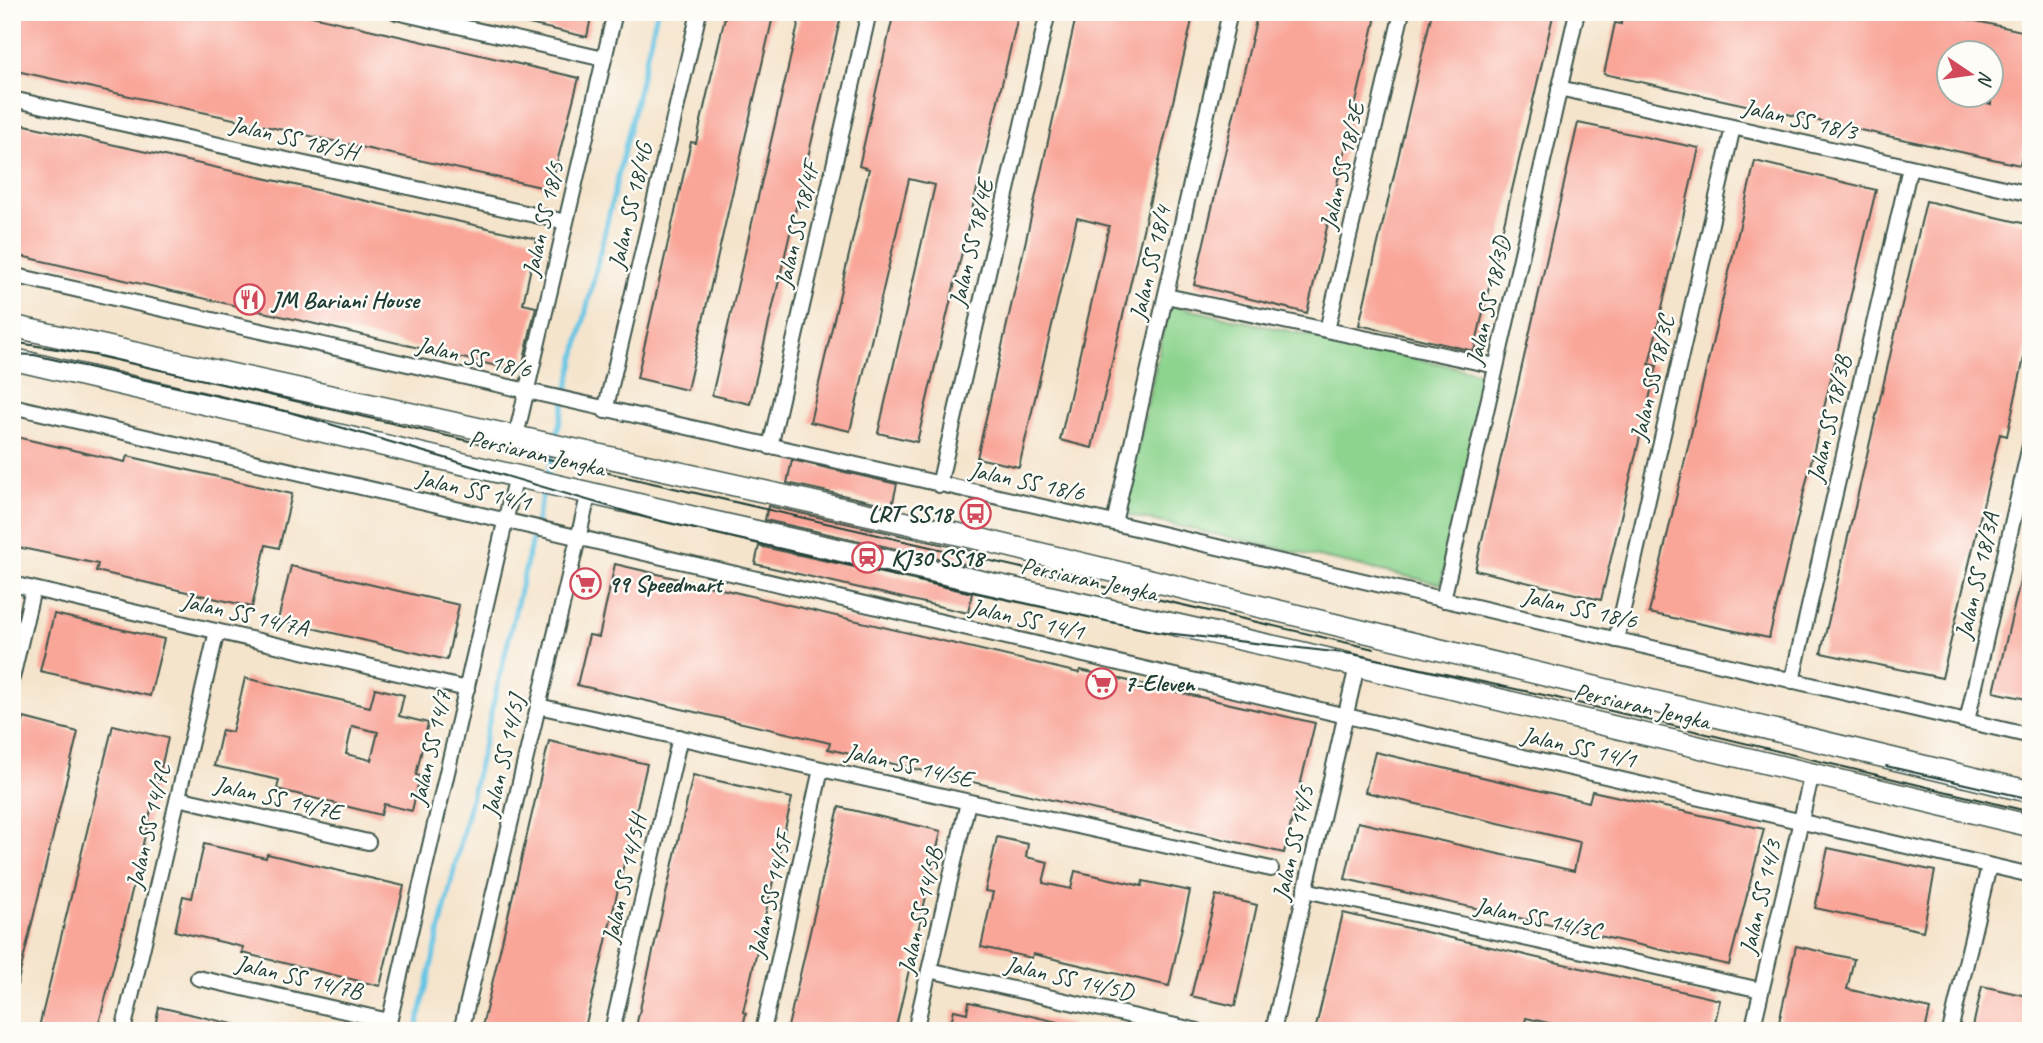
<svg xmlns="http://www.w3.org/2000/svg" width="2043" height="1043" font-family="Caveat,sans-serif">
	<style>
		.green { fill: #8dd48f; stroke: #568862; stroke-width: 2 }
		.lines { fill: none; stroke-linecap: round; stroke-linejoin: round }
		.stream { stroke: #66c5e4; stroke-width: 5 }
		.building { fill: #f9a699; fill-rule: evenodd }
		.minor-casing { stroke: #3f564b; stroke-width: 18 }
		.secondary-casing { stroke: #3f564b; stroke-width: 24 }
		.minor { stroke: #fff; stroke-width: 14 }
		.secondary { stroke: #fff; stroke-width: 21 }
		.tram { stroke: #1f3d34; stroke-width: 2 }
		.labels { text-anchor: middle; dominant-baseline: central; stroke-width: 5; stroke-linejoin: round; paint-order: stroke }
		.street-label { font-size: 24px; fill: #1f3d34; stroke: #fdfcf7 }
		.poi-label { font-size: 24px; font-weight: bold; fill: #1f3d34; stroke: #fdfcf7; text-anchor: start }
	</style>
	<rect width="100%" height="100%" fill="#fdfcf7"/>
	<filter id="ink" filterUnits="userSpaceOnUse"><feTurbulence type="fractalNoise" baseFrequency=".0143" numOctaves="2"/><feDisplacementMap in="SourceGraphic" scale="14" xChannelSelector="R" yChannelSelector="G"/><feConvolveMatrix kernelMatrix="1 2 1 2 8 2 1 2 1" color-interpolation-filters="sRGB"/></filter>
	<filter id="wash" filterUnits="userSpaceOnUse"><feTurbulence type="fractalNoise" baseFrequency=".00686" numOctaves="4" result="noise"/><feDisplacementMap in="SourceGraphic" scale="28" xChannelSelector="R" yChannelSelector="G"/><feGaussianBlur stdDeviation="1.57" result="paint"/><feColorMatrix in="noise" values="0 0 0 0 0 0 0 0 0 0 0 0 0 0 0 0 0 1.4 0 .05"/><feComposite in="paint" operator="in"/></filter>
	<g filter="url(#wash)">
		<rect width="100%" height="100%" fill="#f5e4cc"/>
		<!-- green -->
		<path class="green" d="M1169 305 1487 374 1441 584 1123 514Z"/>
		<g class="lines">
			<!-- stream -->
			<path class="stream" d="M555 442 657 12
				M547 479 553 451
				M416 1031 544 489"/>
		</g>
		<g id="blocks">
			<!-- building -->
			<path class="building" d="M14 12H295L579 78 550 189 12 70Z
				M502 12H592L587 37 502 18Z
				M726 12H774L687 390 637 378 691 142 696 143Z
				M801 12H842L750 404 712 395Z
				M894 12H1019L917 442 878 433 935 185 909 179 850 431 810 422 869 169 859 166Z
				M1077 12H1194L1092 448 1060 440 1109 226 1077 218 1019 467 977 458Z
				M1258 12H1377L1307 313 1194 285Z
				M1432 12H1554L1474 351 1359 325Z
				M1622 12H1935L2031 33V115L2020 165 1604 74 1615 23 1621 24ZM1949 52H1991V104L1949 95Z
				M12 122 537 239 523 304 536 307 523 363 514 370 12 254Z
				M1578 123 1699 148 1649 364 1657 366 1601 600 1475 570Z
				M1755 161 1876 190 1769 638 1649 613Z
				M1926 201 2031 225V326L2007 436 2000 434 1942 678 1821 653Z
				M12 436 125 462 127 456 292 494 279 548 266 545 252 607 96 571 98 564 12 546Z
				M792 460 897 484 892 506 787 483Z
				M768 506 981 553 978 567 765 520Z
				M759 546 972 593 968 613 755 564Z
				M2025 560 2031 561V700L1994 692Z
				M615 564 1079 673 1080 670 1315 723 1284 853 828 749 830 743 577 685 589 635 599 637Z
				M291 566 459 605 447 660 278 620Z
				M54 614 164 639 150 696 40 671Z
				M245 678 370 707 375 688 404 695 399 716 428 723 416 775 420 776 412 811 384 804 381 815 277 789 279 780 214 766 222 730 232 732ZM352 726 378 732 371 760 346 754Z
				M24 718 78 732 17 985H12V766Z
				M113 725 168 738 121 937 97 1031H38Z
				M549 741 647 764 601 963 584 1031H481Z
				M1375 752 1589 802 1592 791 1764 829 1729 965 1345 879 1358 822 1574 871 1580 842 1365 792Z
				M693 775 792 798 743 1012 746 1013 742 1031H635Z
				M839 807 941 831 895 1031 875 1027V1031H787Z
				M997 837 1028 844 1026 857 1048 862 1043 883 1071 889 1075 871 1142 886 1143 881 1190 891 1169 986 1033 954 1032 958 981 947 993 892 985 891Z
				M204 844 266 858 267 854 404 886 380 986 242 953 243 947 175 931 183 896 192 898Z
				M1828 848 1935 871 1923 931 1815 908Z
				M1216 895 1257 905 1235 1006 1191 996Z
				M1343 913 1720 1000 1713 1031H1584L1526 1018 1523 1031H1315Z
				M1796 946 1854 959 1847 989 1930 1009 1925 1031H1777Z
				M1982 986 2031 997V1031H1972Z
				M969 1002 1071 1025 1070 1031H949L954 1010 967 1013Z
				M159 1007 237 1025 236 1031H154Z"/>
		</g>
	</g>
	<g filter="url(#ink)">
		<use href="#blocks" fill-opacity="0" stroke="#3f564b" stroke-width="2"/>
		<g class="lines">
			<defs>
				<path id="minor" d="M396 12 604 59
					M1559 88 2031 194
					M12 99 566 222
					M12 275 1114 523 2031 736
					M1166 296 1496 366
					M1327 330 1402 12
					M12 406 2031 875
					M605 411 699 12
					M516 436 615 12
					M770 447 869 12
					M939 485 1048 12
					M1114 523 1230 12
					M12 584 467 689
					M1443 600 1577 12
					M1616 640 1733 127
					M12 678 33 589
					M1792 681 1910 167
					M538 706 1271 869
					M1967 721 2031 441
					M178 798 368 842
					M1305 890 1761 990
					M929 970 1198 1031
					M198 978 389 1021
					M123 1031 217 631
					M387 1031 516 475
					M461 1031 589 492
					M612 1031 680 737
					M763 1031 821 769
					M915 1031 968 802
					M1273 1031 1357 666
					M1752 1031 1812 773
					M1950 1031 1989 866"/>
				<path id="secondary" d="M12 326 971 537 2031 792
					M12 359 705 520 1303 653 2031 826"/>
			</defs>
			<!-- minor casing -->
			<use href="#minor" class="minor-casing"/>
			<!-- secondary casing -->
			<use href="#secondary" class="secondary-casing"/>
			<!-- minor -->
			<use href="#minor" class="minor"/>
			<!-- secondary -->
			<use href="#secondary" class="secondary"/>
			<!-- tram -->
			<path class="tram" d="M12 342 95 355 1374 649
				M12 354 34 355 289 412 648 518 893 575 1157 632 1352 654 1553 697 2031 812
				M1886 766 2031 799"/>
		</g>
	</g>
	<!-- icons -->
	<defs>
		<symbol id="restaurant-ring" viewBox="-11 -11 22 22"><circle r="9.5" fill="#fdfcf7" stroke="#d1495b" stroke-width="1.5"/><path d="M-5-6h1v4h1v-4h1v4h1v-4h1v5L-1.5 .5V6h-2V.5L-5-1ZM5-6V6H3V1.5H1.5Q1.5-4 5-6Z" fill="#d1495b"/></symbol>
		<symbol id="bus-ring" viewBox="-11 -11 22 22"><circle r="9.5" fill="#fdfcf7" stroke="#d1495b" stroke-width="1.5"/><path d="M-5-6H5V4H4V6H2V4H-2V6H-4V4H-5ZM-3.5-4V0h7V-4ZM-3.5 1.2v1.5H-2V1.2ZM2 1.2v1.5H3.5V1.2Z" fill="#d1495b"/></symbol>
		<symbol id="station-ring" viewBox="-11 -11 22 22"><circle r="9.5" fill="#fdfcf7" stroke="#d1495b" stroke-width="1.5"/><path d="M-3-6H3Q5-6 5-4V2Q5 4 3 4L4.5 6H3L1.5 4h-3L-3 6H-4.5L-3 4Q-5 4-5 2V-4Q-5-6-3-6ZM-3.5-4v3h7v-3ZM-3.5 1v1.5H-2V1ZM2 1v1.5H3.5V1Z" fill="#d1495b"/></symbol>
		<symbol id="supermarket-ring" viewBox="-11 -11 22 22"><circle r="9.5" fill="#fdfcf7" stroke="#d1495b" stroke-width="1.5"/><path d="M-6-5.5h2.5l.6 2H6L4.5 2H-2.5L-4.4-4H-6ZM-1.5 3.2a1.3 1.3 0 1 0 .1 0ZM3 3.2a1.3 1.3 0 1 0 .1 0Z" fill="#d1495b"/></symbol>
	</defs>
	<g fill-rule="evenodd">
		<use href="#restaurant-ring" x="232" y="282" width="35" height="35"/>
		<use href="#bus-ring" x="958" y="496" width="35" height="35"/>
		<use href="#station-ring" x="850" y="540" width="35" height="35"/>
		<use href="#supermarket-ring" x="568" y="566" width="35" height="35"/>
		<use href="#supermarket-ring" x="1084" y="666" width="35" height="35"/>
	</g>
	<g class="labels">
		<!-- street labels -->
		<g class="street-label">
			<text transform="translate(1800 119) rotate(13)">Jalan SS 18/3</text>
			<text transform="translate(294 138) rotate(13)">Jalan SS 18/5H</text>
			<text transform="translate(1342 166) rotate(-77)">Jalan SS 18/3E</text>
			<text transform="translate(630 206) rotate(-77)">Jalan SS 18/4G</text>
			<text transform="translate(543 219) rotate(-77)">Jalan SS 18/5</text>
			<text transform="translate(797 225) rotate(-77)">Jalan SS 18/4F</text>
			<text transform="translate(971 243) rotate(-77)">Jalan SS 18/4E</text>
			<text transform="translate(1150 263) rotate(-77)">Jalan SS 18/4</text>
			<text transform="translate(1488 301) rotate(-77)">Jalan SS 18/3D</text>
			<text transform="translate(474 357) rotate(13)">Jalan SS 18/6</text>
			<text transform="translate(1652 378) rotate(-77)">Jalan SS 18/3C</text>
			<text transform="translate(1829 419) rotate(-77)">Jalan SS 18/3B</text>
			<text transform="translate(537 453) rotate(13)">Persiaran Jengka</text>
			<text transform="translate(1027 481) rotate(12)">Jalan SS 18/6</text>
			<text transform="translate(474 490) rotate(13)">Jalan SS 14/1</text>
			<text transform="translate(1977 576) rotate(-77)">Jalan SS 18/3A</text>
			<text transform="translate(1089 579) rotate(12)">Persiaran Jengka</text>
			<text transform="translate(1580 608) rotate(13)">Jalan SS 18/6</text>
			<text transform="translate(245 614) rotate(13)">Jalan SS 14/7A</text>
			<text transform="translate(1027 619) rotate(13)">Jalan SS 14/1</text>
			<text transform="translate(1642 706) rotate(13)">Persiaran Jengka</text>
			<text transform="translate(1579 747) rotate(13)">Jalan SS 14/1</text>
			<text transform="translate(430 748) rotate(-77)">Jalan SS 14/7</text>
			<text transform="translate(503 756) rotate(-77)">Jalan SS 14/5J</text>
			<text transform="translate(909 765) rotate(13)">Jalan SS 14/5E</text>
			<text transform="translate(278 798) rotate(13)">Jalan SS 14/7E</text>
			<text transform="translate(148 826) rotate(-77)">Jalan SS 14/7C</text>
			<text transform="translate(1293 843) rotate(-77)">Jalan SS 14/5</text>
			<text transform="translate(624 879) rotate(-77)">Jalan SS 14/5H</text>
			<text transform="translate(770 895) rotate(-77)">Jalan SS 14/5F</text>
			<text transform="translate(1760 897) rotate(-77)">Jalan SS 14/3</text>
			<text transform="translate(920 911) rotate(-77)">Jalan SS 14/5B</text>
			<text transform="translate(1538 918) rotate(12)">Jalan SS 14/3C</text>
			<text transform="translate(299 977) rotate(13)">Jalan SS 14/7B</text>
			<text transform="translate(1069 978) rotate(13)">Jalan SS 14/5D</text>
		</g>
		<!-- poi labels -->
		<g class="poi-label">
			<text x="272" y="300">JM Bariani House</text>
			<text x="952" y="514" text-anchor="end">LRT SS18</text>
			<text x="891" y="558">KJ30 SS18</text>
			<text x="608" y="584">99 Speedmart</text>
			<text x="1124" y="683">7-Eleven</text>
		</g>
	</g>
	<!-- margin -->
	<rect width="2043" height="1043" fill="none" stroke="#fdfcf7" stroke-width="42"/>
	<!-- north arrow -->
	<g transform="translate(1970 74) rotate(103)"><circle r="33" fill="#fdfcf7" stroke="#a4b0a9" stroke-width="2"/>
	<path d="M0-5L12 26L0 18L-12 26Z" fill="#d1495b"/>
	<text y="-10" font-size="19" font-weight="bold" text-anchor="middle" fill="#1f3d34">N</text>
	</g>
</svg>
